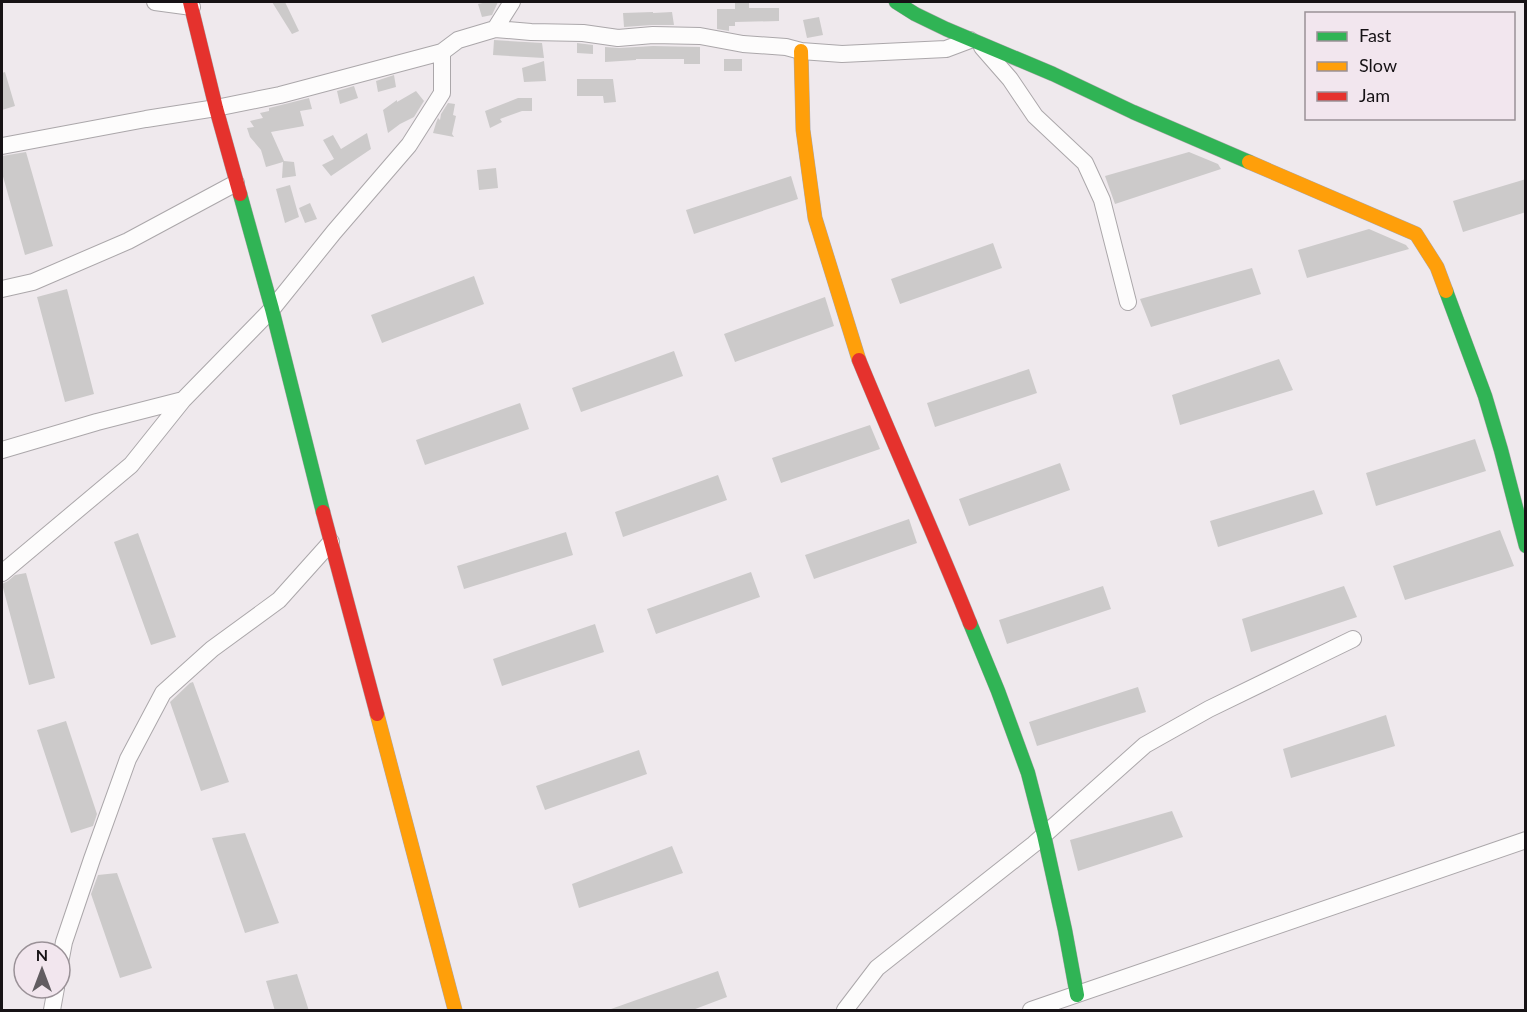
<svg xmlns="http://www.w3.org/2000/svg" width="1527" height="1012" font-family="Lato,sans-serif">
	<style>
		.building { fill: #cccaca }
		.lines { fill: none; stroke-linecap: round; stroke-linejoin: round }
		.street-casing { stroke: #aba7aa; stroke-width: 18 }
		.fast-casing { stroke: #aba7aa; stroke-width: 15 }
		.slow-casing { stroke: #aba7aa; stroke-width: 15 }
		.jam-casing { stroke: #aba7aa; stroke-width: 15 }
		.street { stroke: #fdfcfc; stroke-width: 16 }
		.fast { stroke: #30b455; stroke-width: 14 }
		.slow { stroke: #ff9f0a; stroke-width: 14 }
		.jam { stroke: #e5322d; stroke-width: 14 }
	</style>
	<rect width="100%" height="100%" fill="#efe9ed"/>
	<!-- building -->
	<path class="building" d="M272 2H285L299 31 292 34Z
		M487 2H498L492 15 482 17 478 4Z
		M735 2H749V8H779V21L735 22V26H729V31L717 29V9H735Z
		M653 12V13L672 12 674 25H652L624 27 623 13Z
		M819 17 823 35 807 38 803 20Z
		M494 40 542 43 544 58 493 55Z
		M577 43 593 45V54L577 53Z
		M653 46 700 47V64H684V59H636V60L605 62V47L619 48Z
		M724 59H742V71H724Z
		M544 61 546 81 524 82 522 68Z
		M5 72 15 106 2 110V73Z
		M394 75 396 87 378 92 376 81Z
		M577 79H613L616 102 604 103 603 96H577Z
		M354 86 358 98 340 104 337 91Z
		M416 91 424 101 414 117 400 124 388 133 383 110 397 100V102Z
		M309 98 312 109 300 111 304 126 271 132 284 161 294 162 296 176 282 178 283 162 266 167 261 150 250 137 247 128 254 127 250 121 263 118 260 113 269 111V108Z
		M518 98H532V111H522L500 119 502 122 490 128 485 111Z
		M448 103 455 104 453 115 456 116 452 134 454 137 433 133 436 123 438 118 440 120 441 114Z
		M367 133 371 149 331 176 322 165 334 159 323 140 333 135 341 149Z
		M26 152 53 246 25 255 2 173V156Z
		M1189 152 1218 164 1221 169 1115 204 1105 176Z
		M496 168 498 188 479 190 477 170Z
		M791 176 798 199 694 234 686 210Z
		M1526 179V212L1463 232 1453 201Z
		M290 185 299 217 285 223 276 189Z
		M310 203 317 219 305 223 299 208Z
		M1369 229 1406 245 1409 249 1307 278 1298 250Z
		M993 243 1002 268 900 304 891 279Z
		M1252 268 1261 294 1151 327 1140 299Z
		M474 276 484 304 382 343 371 315Z
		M67 289 94 394 65 402 37 297Z
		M825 297 834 326 735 362 724 334Z
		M674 351 683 376 581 412 572 388Z
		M1279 359 1293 390 1180 425 1172 395Z
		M1029 369 1037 393 935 427 927 403Z
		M520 403 529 429 425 465 416 440Z
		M870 425 880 449 781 483 772 458Z
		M1475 439 1486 471 1376 506 1366 473Z
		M1060 463 1070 490 969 526 959 499Z
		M718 475 727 500 623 537 615 512Z
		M1314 490 1323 514 1218 547 1210 521Z
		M909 519 917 543 814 579 805 555Z
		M1500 530 1514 566 1405 600 1393 566Z
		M566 532 573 555 464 589 457 566Z
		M138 533 176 637 151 645 114 542Z
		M751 572 760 597 656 634 647 609Z
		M26 573 55 678 29 685 2 584 8 581 15 575Z
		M1103 586 1111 609 1007 644 999 620Z
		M1344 586 1357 617 1251 652 1242 619Z
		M595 624 604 652 502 686 493 659Z
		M193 682 229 782 201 791 170 702 190 683Z
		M1138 687 1146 712 1037 746 1029 722Z
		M1386 715 1395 746 1291 778 1283 749Z
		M66 721 97 814 93 826 71 833 37 730Z
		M639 750 647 774 545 810 536 786Z
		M1172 811 1183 837 1078 871 1070 840Z
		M245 833 279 923 245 933 212 838Z
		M672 846 683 873 579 908 572 884Z
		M117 873 152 968 120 978 91 894 98 875Z
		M718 971 727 997 690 1011H611V1009Z
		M297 974 309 1011H275L266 981Z"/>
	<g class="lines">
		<defs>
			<path id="street" d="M155 2 192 7
				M495 29 531 32 583 33 618 38 653 35 700 36 743 44 786 47 801 51 842 54 946 49 970 40
				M982 47 1010 79 1035 116 1085 163 1102 200 1128 302
				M2 146 146 119 216 108 280 95 442 52 458 40 495 29 512 2
				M2 289 33 282 128 241 236 183
				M2 450 97 422 183 400
				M2 573 131 465 183 400 272 309 334 232 409 145 442 93V52
				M60 963 64 942 92 859 128 759 163 693 212 649 279 600 331 542
				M52 1010 56 988
				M845 1010 877 968 1034 844 1145 745 1209 709 1353 639
				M1031 1010 1526 840"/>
			<path id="fast" d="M896 2 915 14 946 29 1053 74 1133 112 1249 162
				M240 194 272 309 323 512
				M1446 291 1485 396 1501 450 1526 546
				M970 623 998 691 1028 773 1044 835 1065 930 1077 995"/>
			<path id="slow" d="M801 51 803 130 815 218 859 360
				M1249 162 1416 234 1437 267 1446 291
				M377 714 455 1010"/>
			<path id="jam" d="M190 2 216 108 240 194
				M859 360C895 448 935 535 970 623
				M323 512 377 714"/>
		</defs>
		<!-- street casing -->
		<use href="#street" class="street-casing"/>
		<!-- fast casing -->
		<use href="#fast" class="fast-casing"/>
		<!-- slow casing -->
		<use href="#slow" class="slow-casing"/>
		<!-- jam casing -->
		<use href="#jam" class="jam-casing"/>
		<!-- street -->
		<use href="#street" class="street"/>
		<!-- fast -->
		<use href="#fast" class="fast"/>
		<!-- slow -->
		<use href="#slow" class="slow"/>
		<!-- jam -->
		<use href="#jam" class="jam"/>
	</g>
	<!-- border -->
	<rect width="1527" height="1012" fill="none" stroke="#161215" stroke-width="6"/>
	<!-- legend -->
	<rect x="1305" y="12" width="210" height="108" fill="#f2e6ee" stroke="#9a9197" stroke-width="1.5"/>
	<rect x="1317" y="32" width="30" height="9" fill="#30b455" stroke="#9a9197" stroke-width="1.5"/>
	<text x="1359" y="42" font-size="18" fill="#161215">Fast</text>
	<rect x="1317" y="62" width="30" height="9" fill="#ff9f0a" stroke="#9a9197" stroke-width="1.5"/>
	<text x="1359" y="72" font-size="18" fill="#161215">Slow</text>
	<rect x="1317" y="92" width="30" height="9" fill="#e5322d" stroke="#9a9197" stroke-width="1.5"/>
	<text x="1359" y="102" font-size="18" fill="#161215">Jam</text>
	<!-- north arrow -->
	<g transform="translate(42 970)"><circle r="28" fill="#f2e6ee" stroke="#9a9197" stroke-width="1.5"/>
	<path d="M0-4.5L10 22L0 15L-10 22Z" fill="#625d61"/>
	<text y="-9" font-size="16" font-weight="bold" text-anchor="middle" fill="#161215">N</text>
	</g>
</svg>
